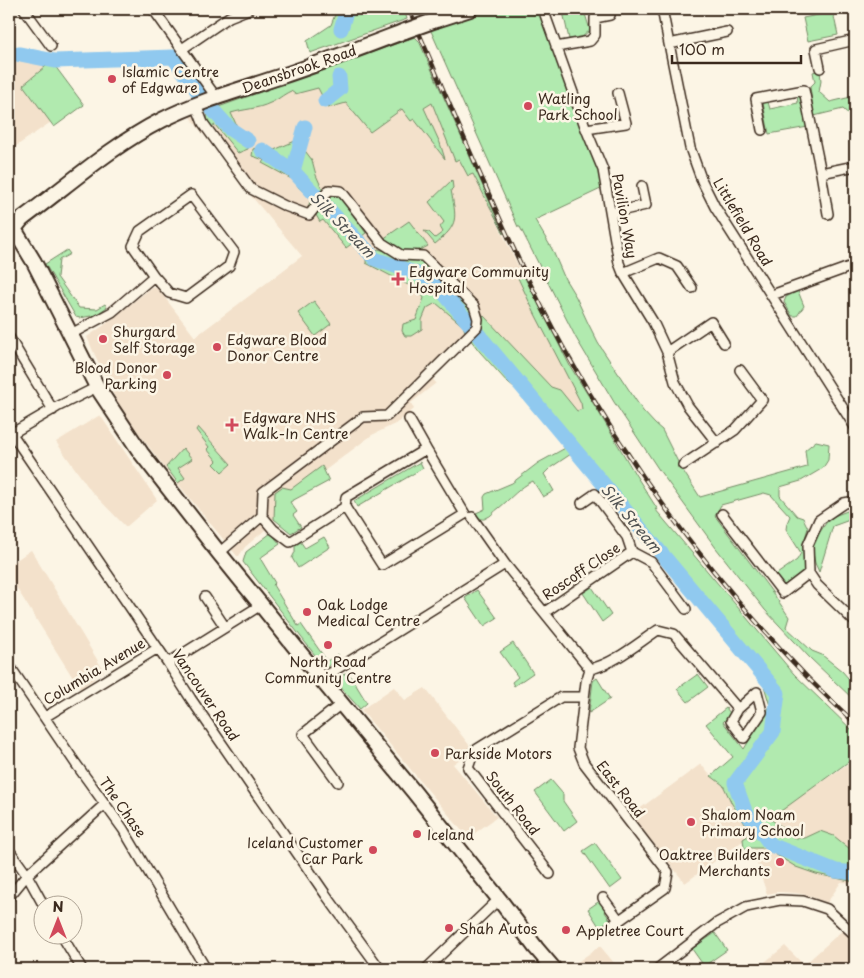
<svg xmlns="http://www.w3.org/2000/svg" width="864" height="978" font-family="'Playpen Sans',sans-serif">
	<style>
		.built { fill: #f3e1cb }
		.green { fill: #b1eaaf; stroke: #768a66 }
		.lines { fill: none; stroke-linecap: round; stroke-linejoin: round }
		.river { stroke: #90c9ef; stroke-width: 15 }
		.minor-casing { stroke: #3b2a1e; stroke-width: 12 }
		.primary-casing { stroke: #3b2a1e; stroke-width: 18 }
		.minor { stroke: #fcf5e5; stroke-width: 9 }
		.primary { stroke: #fcf5e5; stroke-width: 14 }
		.rail-casing { stroke: #3b2a1e; stroke-width: 4.5 }
		.rail { stroke: #fcf5e5; stroke-width: 2.5; stroke-dasharray: 8; stroke-linecap: butt }
		.primary-bridge-casing { stroke: #3b2a1e; stroke-width: 18; stroke-linecap: butt }
		.primary-bridge { stroke: #fcf5e5; stroke-width: 14 }
		.poi-dot { fill: #d1495b; stroke: #fcf5e5; stroke-width: 2 }
		.labels { text-anchor: middle; dominant-baseline: central; stroke-width: 5; stroke-linejoin: round; paint-order: stroke }
		.street-label { font-size: 14px; fill: #3b2a1e; stroke: #fcf5e5 }
		.poi-label { font-size: 14px; fill: #3b2a1e; stroke: #fcf5e5; text-anchor: start }
		.water-label { font-size: 15px; font-style: italic; fill: #505252; stroke: #fcf5e5 }
	</style>
	<rect width="100%" height="100%" fill="#fcf5e5"/>
	<filter id="ink" filterUnits="userSpaceOnUse"><feTurbulence type="fractalNoise" baseFrequency=".02" numOctaves="2"/><feDisplacementMap in="SourceGraphic" scale="10" xChannelSelector="R" yChannelSelector="G"/><feConvolveMatrix kernelMatrix="1 2 1 2 8 2 1 2 1" color-interpolation-filters="sRGB"/></filter>
	<g filter="url(#ink)">
		<!-- built -->
		<path class="built" d="M415 37 477 181 536 303 604 424 574 439 472 333 432 378 436 383 411 403 414 409 397 423 372 435 275 508 274 519 269 530H265L245 547 239 556H237L165 468 121 410 93 351 87 337 103 326 151 288H155L159 290 195 337 302 256 252 197 190 117 209 109Z
			M22 59 52 62 23 85 51 122 9 151V62Z
			M100 415 157 500 126 527 91 491 56 442Z
			M31 550 104 671 80 689 9 576V565Z
			M394 687 405 700 425 688 473 750 453 764 497 817 468 838 361 710Z
			M855 759V883L841 882 827 903 807 895 796 893 777 892 767 894 754 855 751 835 685 883 631 815 701 764 708 773 723 785 732 804 749 829 769 818Z
			M855 919V969H756L785 946 804 965Z
			M600 946 619 969 569 968Z"/>
		<!-- green -->
		<path class="green" d="M337 9H404L407 19 310 53 307 41 331 25Z
			M468 9H543L607 186 535 220 552 249 565 279 576 297 587 321 598 343 643 411 655 424 662 430 680 466 700 497 807 467 805 450 816 441 829 444 828 460 823 468 801 481 780 487V496L797 516 803 518 808 528 803 545 806 570 783 589 774 576 797 560 801 553 786 529 787 523 790 516 771 495 764 493 721 505 715 516 775 596 789 617 786 627 812 651 822 655 842 671 855 686V701L809 657 765 610 716 548 659 470 614 402 576 338 520 227H518L427 22Z
			M557 9H581L585 14 590 30 580 39H569L563 12Z
			M833 12 838 35 808 41 803 18Z
			M415 37 419 41 504 234 473 174 468 176 459 159 455 161 432 103 424 108 440 143 445 159 414 119 411 121 402 109 370 132 346 103 328 108 318 88 295 94 291 91C282 95 278 100 270 103 258 109 244 109 231 113L239 131 250 138 248 149 238 153 215 125 210 128 207 117 210 110Z
			M16 51 63 58H79L113 53 144 54H175L178 56 134 59 133 57 107 59 67 63 52 62 84 105 54 127 23 85 51 62 22 59 9 62V54Z
			M820 70 821 81 819 92 830 102 855 96V118H853L843 109 814 116 810 87 815 82 813 72Z
			M802 95 808 127 769 134 763 103 768 102 770 109 798 103 797 96Z
			M305 123 307 126V136L303 148 312 160 316 175 324 193 316 203 307 210 311 199 298 187 299 183 262 163 264 160 252 156 253 149C262 145 266 145 274 150L295 141Z
			M452 180 453 188 451 190C456 218 460 224 435 244L424 231 429 232 435 238 443 232 440 227 444 222 429 202Z
			M329 196 340 197 366 233 346 248 323 220 320 222 316 215 319 208Z
			M409 221 428 246C409 257 399 251 383 239Z
			M378 249 439 265 450 272V280L551 387 560 390 577 411 582 409 581 403 535 314 518 278 524 276 570 366 601 416 635 474 658 510 655 509 794 674 855 733V757L770 819 781 826 794 838H805L820 831 834 836 855 853V882L816 874 796 867 765 848H744L743 839 751 834 749 830 732 804 723 785 711 776 733 757 706 724 726 708 731 714 723 722 744 749 770 706 764 686 574 452 550 468 544 474 554 491 543 497 533 481C520 487 510 499 499 508 494 511 492 516 486 518 483 520 483 519 479 518L476 513 485 509 484 497 486 494 512 483 538 463 569 446 559 434 548 424 520 393 508 383 480 352 466 334 463 326 436 303 427 308 422 320V329L411 336H405L402 331 403 324 416 320 424 298 418 290 366 263V259Z
			M67 250 70 254 59 260 57 277 79 308 97 309 105 304 107 307 96 315 80 318 76 317 45 264Z
			M798 291 804 306 797 316H792L784 302 786 297Z
			M314 301 331 324 315 336 298 313Z
			M198 427 231 464 222 472 214 464 217 461 207 449 209 447 196 430Z
			M183 448 192 459 178 468 185 478 178 483 166 467Z
			M420 462 423 468 357 507 354 501Z
			M322 466 329 481 290 502 297 512 293 515 301 527 291 533 274 519 275 492 282 487 291 489Z
			M855 508V518L833 526 819 572 815 563 813 553 814 541 826 523 834 516Z
			M271 533 280 544 260 558 275 583 273 585 298 626 301 624 327 661 338 654 340 659 325 668 243 562 246 552Z
			M324 537 330 547 298 568 292 558 295 552V544L300 541 305 548Z
			M592 587 611 615 602 622 583 593Z
			M477 590 497 618 484 626 465 598Z
			M513 643 533 673 514 686 512 682 518 677 500 652Z
			M348 672 367 703 360 709 338 684 337 679Z
			M698 674 708 687 688 702 677 689Z
			M597 678 610 699 589 713 593 681Z
			M551 780 563 794V801L577 821 564 831 535 792Z
			M595 843 622 880 610 889 583 851Z
			M601 900 607 909 605 912 611 921 600 928 588 909Z
			M715 933 727 950 704 966 692 949Z"/>
		<g class="lines">
			<!-- river -->
			<path class="river" d="M341 29 346 12 350 9
				M9 58 14 55 20 54 55 61 173 57 198 92
				M325 101 340 89 339 77
				M212 109 230 129 248 141
				M262 150 293 171 375 259 432 279 778 693 773 732 735 783 745 811 771 845 836 871 855 873
				M293 171 305 127"/>
			<defs>
				<path id="minor" d="M24 9 51 46
					M153 9 216 97
					M543 9 586 129 603 170 619 263 623 273 653 322 667 352 675 382 688 406 717 443
					M662 9 690 148 702 181 715 207 855 427
					M669 44 727 32
					M556 47 590 41 595 35V18L610 15
					M182 49 229 17 249 9
					M820 68 816 49 855 40
					M196 105 203 123 251 189 285 206 309 215 329 190 341 191 382 243 401 255 423 256 474 306 478 319 477 327 387 416 363 417 263 492 262 516 219 553
					M586 129 626 123 618 93
					M762 130 756 99 804 90 821 173 828 214
					M821 173 855 166
					M611 213 646 205 642 186
					M623 273 659 258 677 266 692 288
					M772 295 855 265
					M71 334 112 312 154 276 133 246 140 231 191 195 234 252 229 266 186 298 169 293 154 276
					M9 337 53 410
					M667 352 711 322 724 343
					M12 434 168 663 191 699 326 895 380 969
					M9 435 57 407 97 387
					M683 465 735 430 762 400 740 370
					M855 501 844 503 819 520 808 545 809 573 817 585 855 622
					M582 503 595 494 627 537 632 552 651 562 686 609
					M345 507 382 565 465 514 426 449
					M722 514 783 593 809 573
					M262 516 273 529 290 542 345 507 346 497 426 449 409 419
					M472 517 505 564 590 669 586 682 578 748 584 763 668 872 665 888 607 929
					M205 597 225 627
					M545 612 632 552
					M168 663 261 605
					M9 665 76 764 123 829 206 969
					M590 669C614 664 638 643 658 630L674 634 738 709 757 692 762 712 744 738 731 721 738 709
					M321 679 505 564
					M45 717 158 648
					M338 782 303 734 341 704
					M9 850 27 875 44 906
					M550 874 468 768 474 751 561 697H584
					M9 897 27 875 105 804
					M603 898 619 920
					M62 936 82 969
					M426 969 499 899
					M657 969 717 923 746 907 780 900 803 901 827 909 855 935"/>
				<path id="primary" d="M436 20 470 9
					M9 221 34 262 97 387 141 453 219 553 321 679 414 792 499 899 536 948 554 969
					M14 229 22 219C68 185 111 146 162 120 199 101 240 90 279 77 322 63 363 47 405 31"/>
			</defs>
			<!-- minor casing -->
			<use href="#minor" class="minor-casing"/>
			<!-- primary casing -->
			<use href="#primary" class="primary-casing"/>
			<!-- minor -->
			<use href="#minor" class="minor"/>
			<!-- primary -->
			<use href="#primary" class="primary"/>
			<defs>
				<path id="rail" d="M409 9C433 67 458 124 483 181 508 237 533 293 563 347 630 468 713 580 809 679 824 694 840 709 855 723"/>
			</defs>
			<!-- rail casing -->
			<use href="#rail" class="rail-casing"/>
			<!-- rail -->
			<use href="#rail" class="rail"/>
			<defs>
				<path id="primary-bridge" d="M405 31 436 20"/>
			</defs>
			<!-- primary-bridge casing -->
			<use href="#primary-bridge" class="primary-bridge-casing"/>
			<!-- primary-bridge -->
			<use href="#primary-bridge" class="primary-bridge"/>
		</g>
	</g>
	<!-- markers -->
	<g class="poi-dot">
		<circle cx="112" cy="79" r="5"/>
		<circle cx="528" cy="106" r="5"/>
		<path d="M395.5 271.5h5v5h5v5h-5v5h-5v-5h-5v-5h5z"/>
		<circle cx="103" cy="339" r="5"/>
		<circle cx="217" cy="347" r="5"/>
		<circle cx="167" cy="375" r="5"/>
		<path d="M229.5 417.5h5v5h5v5h-5v5h-5v-5h-5v-5h5z"/>
		<circle cx="307" cy="612" r="5"/>
		<circle cx="328" cy="645" r="5"/>
		<circle cx="435" cy="753" r="5"/>
		<circle cx="691" cy="822" r="5"/>
		<circle cx="417" cy="834" r="5"/>
		<circle cx="373" cy="850" r="5"/>
		<circle cx="780" cy="862" r="5"/>
		<circle cx="449" cy="928" r="5"/>
		<circle cx="566" cy="930" r="5"/>
	</g>
	<g class="labels">
		<!-- street labels -->
		<g class="street-label">
			<text transform="translate(299 69) rotate(-19)">Deansbrook Road</text>
			<text transform="translate(625 216) rotate(80)">Pavilion Way</text>
			<text transform="translate(743 222) rotate(59)">Littlefield Road</text>
			<text transform="translate(581 571) rotate(-34)">Roscoff Close</text>
			<text transform="translate(94 671) rotate(-31)">Columbia Avenue</text>
			<text transform="translate(206 695) rotate(56)">Vancouver Road</text>
			<text transform="translate(621 789) rotate(52)">East Road</text>
			<text transform="translate(513 803) rotate(52)">South Road</text>
			<text transform="translate(123 807) rotate(55)">The Chase</text>
		</g>
		<!-- poi labels -->
		<g class="poi-label">
			<text x="122" y="71">Islamic Centre<tspan x="122" dy="16">of Edgware</tspan></text>
			<text x="538" y="98">Watling<tspan x="538" dy="16">Park School</tspan></text>
			<text x="409" y="271">Edgware Community<tspan x="409" dy="16">Hospital</tspan></text>
			<text x="113" y="331">Shurgard<tspan x="113" dy="16">Self Storage</tspan></text>
			<text x="227" y="339">Edgware Blood<tspan x="227" dy="16">Donor Centre</tspan></text>
			<text x="157" y="367" text-anchor="end">Blood Donor<tspan x="157" dy="16">Parking</tspan></text>
			<text x="243" y="417">Edgware NHS<tspan x="243" dy="16">Walk-In Centre</tspan></text>
			<text x="317" y="604">Oak Lodge<tspan x="317" dy="16">Medical Centre</tspan></text>
			<text x="328" y="661" text-anchor="middle">North Road<tspan x="328" dy="16">Community Centre</tspan></text>
			<text x="445" y="753">Parkside Motors</text>
			<text x="701" y="814">Shalom Noam<tspan x="701" dy="16">Primary School</tspan></text>
			<text x="427" y="834">Iceland</text>
			<text x="363" y="842" text-anchor="end">Iceland Customer<tspan x="363" dy="16">Car Park</tspan></text>
			<text x="770" y="854" text-anchor="end">Oaktree Builders<tspan x="770" dy="16">Merchants</tspan></text>
			<text x="459" y="928">Shah Autos</text>
			<text x="576" y="930">Appletree Court</text>
		</g>
		<!-- water labels -->
		<g class="water-label">
			<text transform="translate(343 224) rotate(46)">Silk Stream</text>
			<text transform="translate(632 518) rotate(50)">Silk Stream</text>
		</g>
	</g>
	<!-- margin -->
	<rect width="864" height="978" fill="none" stroke="#fcf5e5" stroke-width="30"/>
	<rect x="15" y="15" width="834" height="948" fill="none" stroke="#3b2a1e" stroke-width="2" filter="url(#ink)"/>
	<!-- north arrow -->
	<g transform="translate(58 920)"><circle r="24" fill="#fcf5e5" stroke="#afa495"/>
	<path d="M0-4L9 19L0 12L-9 19Z" fill="#d1495b"/>
	<text y="-8" font-size="14" font-weight="bold" text-anchor="middle" fill="#3b2a1e">N</text>
	</g>
	<!-- scale -->
	<path d="M672 55v8h129v-8" fill="none" stroke="#3b2a1e" stroke-width="2.5"/>
	<text x="679" y="55" font-size="15" fill="#3b2a1e" stroke="#fcf5e5" stroke-width="4" paint-order="stroke">100 m</text>
</svg>
